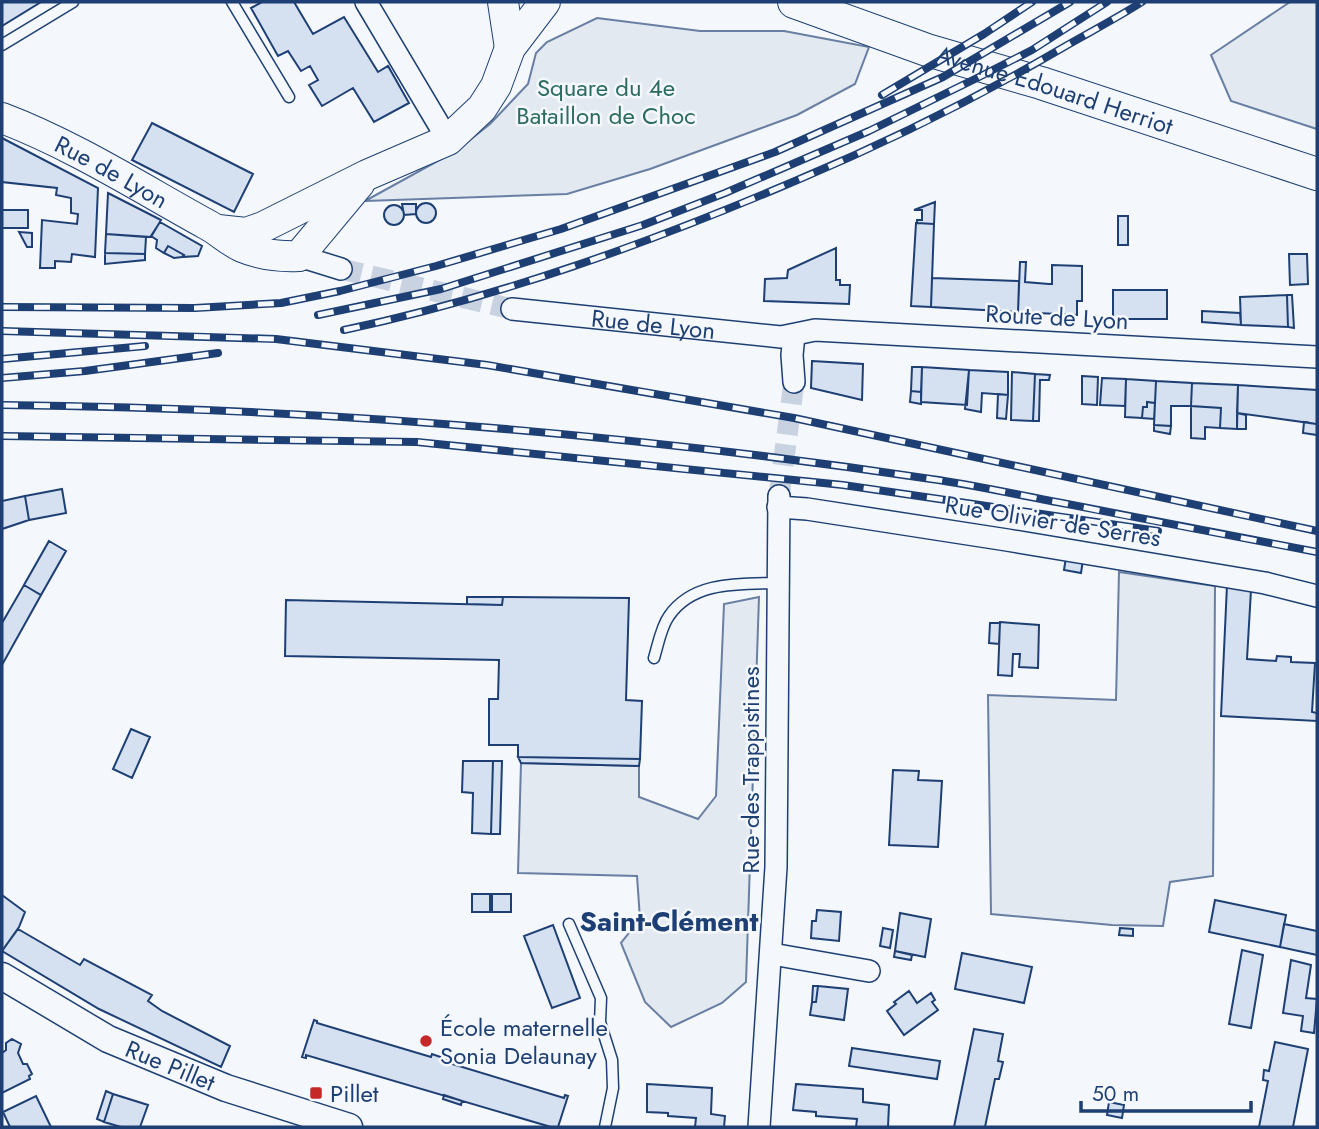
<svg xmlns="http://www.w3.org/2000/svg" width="1319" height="1129" font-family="Jost,sans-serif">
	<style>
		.green { fill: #e3e9f0; stroke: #687fa3; stroke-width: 2 }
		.building { fill: #d5e0f0; stroke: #1d3f73; stroke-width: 2 }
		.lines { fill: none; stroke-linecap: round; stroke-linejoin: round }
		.minor-tunnel { stroke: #c9d2e0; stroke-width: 21; stroke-dasharray: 21 10; stroke-linecap: butt }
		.service-casing { stroke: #1d3f73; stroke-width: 13 }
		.minor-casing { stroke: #1d3f73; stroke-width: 24 }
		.tertiary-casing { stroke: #1d3f73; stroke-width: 29 }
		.secondary-casing { stroke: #1d3f73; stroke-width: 32 }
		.primary-casing { stroke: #1d3f73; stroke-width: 34 }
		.service { stroke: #f4f7fb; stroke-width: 10 }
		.minor { stroke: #f4f7fb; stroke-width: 21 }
		.tertiary { stroke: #f4f7fb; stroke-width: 26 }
		.secondary { stroke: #f4f7fb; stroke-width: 30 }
		.primary { stroke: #f4f7fb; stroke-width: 32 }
		.rail-casing { stroke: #1d3f73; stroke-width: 8 }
		.rail { stroke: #f4f7fb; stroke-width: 5; stroke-dasharray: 16; stroke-linecap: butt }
		.poi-dot { fill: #c62828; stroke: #f4f7fb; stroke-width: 2.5 }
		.labels { text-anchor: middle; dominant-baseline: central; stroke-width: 5; stroke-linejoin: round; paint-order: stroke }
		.park-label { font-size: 24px; fill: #2c6c60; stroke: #f4f7fb }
		.street-label { font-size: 24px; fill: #1d3f73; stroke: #f4f7fb }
		.poi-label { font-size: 24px; fill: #1d3f73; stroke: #f4f7fb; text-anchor: start }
		.quarter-label { font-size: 28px; font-weight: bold; fill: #1d3f73; stroke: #f4f7fb }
	</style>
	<rect width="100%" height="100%" fill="#f4f7fb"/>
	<!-- green -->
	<path class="green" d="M1290 2H1317V129L1231 101 1211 55Z
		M597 18 700 31H784L869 47 855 84 797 115 650 169 567 194 365 201 456 151 490 124 528 84 536 53 547 42Z
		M1119 572 1215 586 1213 876 1170 882 1163 926 1112 925 991 914 988 695 1116 700Z
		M759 597 746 982 722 1003 671 1027 645 1002 621 943 640 919 637 876 518 873 521 763 639 766V797L698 819 716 796 724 604Z"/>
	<!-- building -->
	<path class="building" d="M2 2H41L2 26Z
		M262 2H294L313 34 344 17 378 72 388 66 409 103 374 122 353 88 322 106 309 85 318 80 310 66 301 71 288 51 278 56 251 8Z
		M152 123 253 174 234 212 132 160Z
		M2 138 98 188 95 257 72 254 71 262 55 261V268H40L42 220 77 224 78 214 71 213V198L56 195 57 188 2 182Z
		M108 193 161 220 151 237 106 234Z
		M935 202 934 224 917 223V220H922V210H914Z
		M416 213a10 10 0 1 1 20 0a10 10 0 1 1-20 0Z
		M402 204H416V214L404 215Z
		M384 215a10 10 0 1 1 20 0a10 10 0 1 1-20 0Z
		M2 210H28V228H2Z
		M1118 216H1128V245H1118Z
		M160 222 202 246 198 256 182 257 184 255 168 246 164 253 156 248 157 240 151 236Z
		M916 223 934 224 931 307 911 306Z
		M19 232 32 233V247H27Z
		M106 234 146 237 145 254 105 253Z
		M168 246 184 255 182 257 174 258 164 253Z
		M836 248V280H840V285H850L849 304 764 301 765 279 787 278 788 270Z
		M105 253 145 254V260L105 264Z
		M1289 254H1307L1308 284 1290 285Z
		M1020 262H1026L1025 282 1049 284H1052V265L1082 266V301H1077V315L1018 312Z
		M932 278 1019 281 1018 312 931 307Z
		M1113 290H1167V319H1113Z
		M1287 295H1292L1294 328 1288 327Z
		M1287 295 1288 327 1241 325 1240 297Z
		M1202 311 1240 313 1241 325 1202 322Z
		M812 361 863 364 862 400 811 388Z
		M912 367H922L921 392 911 391Z
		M922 367 969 370 967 405 921 402Z
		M969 370 1008 372V395L982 393 981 412 965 409Z
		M1012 372 1035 374 1033 421 1011 420Z
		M1035 374 1050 375 1049 380H1040L1039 421H1033Z
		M1082 376 1098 377 1097 405 1082 404Z
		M1102 378 1126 379 1125 406 1100 405Z
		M1126 379 1156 381 1155 403 1147 402V407H1143L1142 418 1125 417Z
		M1156 381 1192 383 1191 406H1171V426L1154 425Z
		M1192 383 1238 385 1237 429 1220 428 1221 408 1191 406Z
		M1238 385 1317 390V424L1237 413Z
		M911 391 921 392V404L910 402Z
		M998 394 1008 395 1006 419 997 418Z
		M1147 402 1155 403 1154 419 1142 418 1143 407H1147Z
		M1191 406 1221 408 1220 428 1205 427V439L1191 438Z
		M1237 413 1246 415V429H1237Z
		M1304 422 1317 424V435L1303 433Z
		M1154 425 1171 426 1170 434 1154 431Z
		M62 489 66 513 29 520 25 496Z
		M25 496 29 520 2 529V501Z
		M49 541 66 551 41 595 24 585Z
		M1066 557 1083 560 1081 573 1064 570Z
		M24 585 41 595 2 665V623Z
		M1227 585 1251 590 1247 659 1276 661 1277 656 1291 657V662L1315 663 1312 712 1317 713V721L1221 716Z
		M467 597H503L502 605 467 604Z
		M503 597 629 598 626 700 642 701 640 759 518 757V745H489V699H498L499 660 285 656 286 600 502 605Z
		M1000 622 1039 625 1038 668 1019 667 1020 654H1013L1012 676 998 675Z
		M990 623H1000L999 644 989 643Z
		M131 729 150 737 132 778 113 769Z
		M518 757 640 759 639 766 521 763Z
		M463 761H493L491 834 472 833 473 793 462 792Z
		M493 761H502L500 834H491Z
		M893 770 919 771 918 780 942 781 938 847 889 845Z
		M472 894H490V912H472Z
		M492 894H511V912H492Z
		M2 895 25 912 19 927 2 951Z
		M1215 900 1286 915 1280 947 1209 932Z
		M817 910 841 912 839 941 811 938 812 921H816Z
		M900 913 931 919 925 957 895 951Z
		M1284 924 1317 931V955L1280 947Z
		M553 925 580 998 552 1008 524 936Z
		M883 928 893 930 890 948 880 946Z
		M1120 928 1133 929V936L1119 935Z
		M18 929 80 965 84 959 152 995 148 1001 162 1011 230 1046 221 1067 99 1009 2 951Z
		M1242 950 1263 955 1251 1028 1229 1024Z
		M895 951 912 955 911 960 894 957Z
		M962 953 1032 967 1024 1003 955 989Z
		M1291 960 1311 965 1306 998 1317 999 1314 1033 1301 1031 1303 1016 1283 1013Z
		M813 986H818L816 1002H812Z
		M818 986 848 989 844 1020 810 1015 812 1002H816Z
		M909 991 917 1003 931 993 935 1000 932 1002 938 1010 904 1035 887 1011 896 1004 894 1002Z
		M314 1020 317 1021V1023L431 1057 432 1054 449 1060V1063L564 1098 565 1095 568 1096 558 1127H551L306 1055V1058L302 1057Z
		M974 1029 1003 1034 998 1061 1003 1062 999 1079H995L985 1127H954Z
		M12 1039 21 1044 18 1053 23 1064H27L32 1074 29 1076 30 1079 2 1093V1053L6 1050V1043Z
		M1275 1042 1308 1049 1293 1127H1259L1268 1081 1263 1080 1264 1070 1269 1071Z
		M852 1048 940 1061 937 1079 849 1066Z
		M647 1084 712 1088 711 1114 725 1116 724 1127H695L696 1118 668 1116V1113L647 1112Z
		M796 1084 863 1089V1102L889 1105 888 1127H856L857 1119 816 1116V1112L793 1110Z
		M106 1091 113 1094 104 1122 97 1119Z
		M113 1094 148 1105 140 1127H121L104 1122Z
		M444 1095 462 1101 461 1105 443 1099Z
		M36 1096 51 1127H10L3 1112Z
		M1109 1102 1124 1105 1122 1118 1107 1115Z"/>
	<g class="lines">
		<!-- minor-tunnel -->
		<path class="minor-tunnel" d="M341 269 512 309
			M779 496 794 382"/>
		<defs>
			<path id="service" d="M232 2 289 97
				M2 45 73 2
				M654 658C658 645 661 627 669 616 693 581 739 584 776 583
				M569 924 601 998 600 1022 612 1060 613 1088 605 1127"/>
			<g id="minor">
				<path d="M366 2 448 140"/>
				<path d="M299 256 341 269"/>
				<path id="s1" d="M512 309 781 337 815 330 1317 357"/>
				<path d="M794 335 792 355 794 382"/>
				<path d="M778 507 807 509 1007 540 1265 583 1317 596"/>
				<path d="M772 954 869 971"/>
				<path d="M759 1127 776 867 779 496"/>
			</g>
			<g id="tertiary">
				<path id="s2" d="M2 976 108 1039 226 1088 349 1127"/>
			</g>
			<g id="secondary">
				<path d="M503 2 510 48"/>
				<path id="s3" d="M2 118C73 145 139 187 206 224 218 230 229 241 242 247 261 255 278 257 299 256"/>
				<path d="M218 230 246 233 263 227 367 175 448 140 482 108 496 86 510 48 545 2"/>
				<path d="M299 256 359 184"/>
			</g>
			<g id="primary">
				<path id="s4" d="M794 2 927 50 1041 83 1317 174"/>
			</g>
		</defs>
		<!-- service casing -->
		<use href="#service" class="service-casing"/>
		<!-- minor casing -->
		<use href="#minor" class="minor-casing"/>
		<!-- tertiary casing -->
		<use href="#tertiary" class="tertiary-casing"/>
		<!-- secondary casing -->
		<use href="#secondary" class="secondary-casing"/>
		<!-- primary casing -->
		<use href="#primary" class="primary-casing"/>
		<!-- service -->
		<use href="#service" class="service"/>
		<!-- minor -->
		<use href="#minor" class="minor"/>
		<!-- tertiary -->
		<use href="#tertiary" class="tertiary"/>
		<!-- secondary -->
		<use href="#secondary" class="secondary"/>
		<!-- primary -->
		<use href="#primary" class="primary"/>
		<defs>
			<path id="rail" d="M882 95 984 34 1032 2
				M2 307 195 308 281 303 340 291 436 266 561 229 775 152 943 77 1070 2
				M318 315 441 289 643 225 725 193 869 131 977 78 1032 50 1107 2
				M344 330C500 297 649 243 795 181 888 142 977 98 1064 47 1090 32 1117 18 1142 2
				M2 331 276 339 487 365 794 418 1317 531
				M2 359 145 346
				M2 378 85 371 218 353
				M2 405C313 408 623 433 931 479 975 485 1018 495 1062 503 1147 520 1232 536 1317 552
				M2 436 417 442 843 485 1158 531"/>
		</defs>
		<!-- rail casing -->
		<use href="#rail" class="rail-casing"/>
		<!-- rail -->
		<use href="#rail" class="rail"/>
	</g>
	<!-- markers -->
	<g class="poi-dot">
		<circle cx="426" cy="1041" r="7"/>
		<rect x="309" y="1086" width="14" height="14" rx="3.5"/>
	</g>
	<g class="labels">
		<!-- park labels -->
		<g class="park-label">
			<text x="606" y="87">Square du 4e<tspan x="606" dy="28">Bataillon de Choc</tspan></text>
		</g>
		<!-- street labels -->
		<g class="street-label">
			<text stroke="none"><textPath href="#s4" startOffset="275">Avenue Édouard Herriot</textPath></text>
			<text stroke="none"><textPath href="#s3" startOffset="122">Rue de Lyon</textPath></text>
			<text transform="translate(1057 317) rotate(3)">Route de Lyon</text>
			<text stroke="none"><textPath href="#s1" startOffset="142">Rue de Lyon</textPath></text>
			<text transform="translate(1053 521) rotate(9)">Rue Olivier de Serres</text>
			<text transform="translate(750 770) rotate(-90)">Rue des Trappistines</text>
			<text stroke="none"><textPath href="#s2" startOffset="191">Rue Pillet</textPath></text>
		</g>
		<!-- poi labels -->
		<g class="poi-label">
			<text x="440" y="1027">École maternelle<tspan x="440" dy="28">Sonia Delaunay</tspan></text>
			<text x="330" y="1093">Pillet</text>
		</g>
		<!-- quarter labels -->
		<g class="quarter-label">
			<text x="669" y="921">Saint-Clément</text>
		</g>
	</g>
	<!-- border -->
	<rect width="1319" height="1129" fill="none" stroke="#1d3f73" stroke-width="7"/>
	<!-- scale -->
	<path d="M1081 1101v10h170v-10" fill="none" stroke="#1d3f73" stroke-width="3.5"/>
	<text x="1092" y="1101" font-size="21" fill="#1d3f73" stroke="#f4f7fb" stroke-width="5" paint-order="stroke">50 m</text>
</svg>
